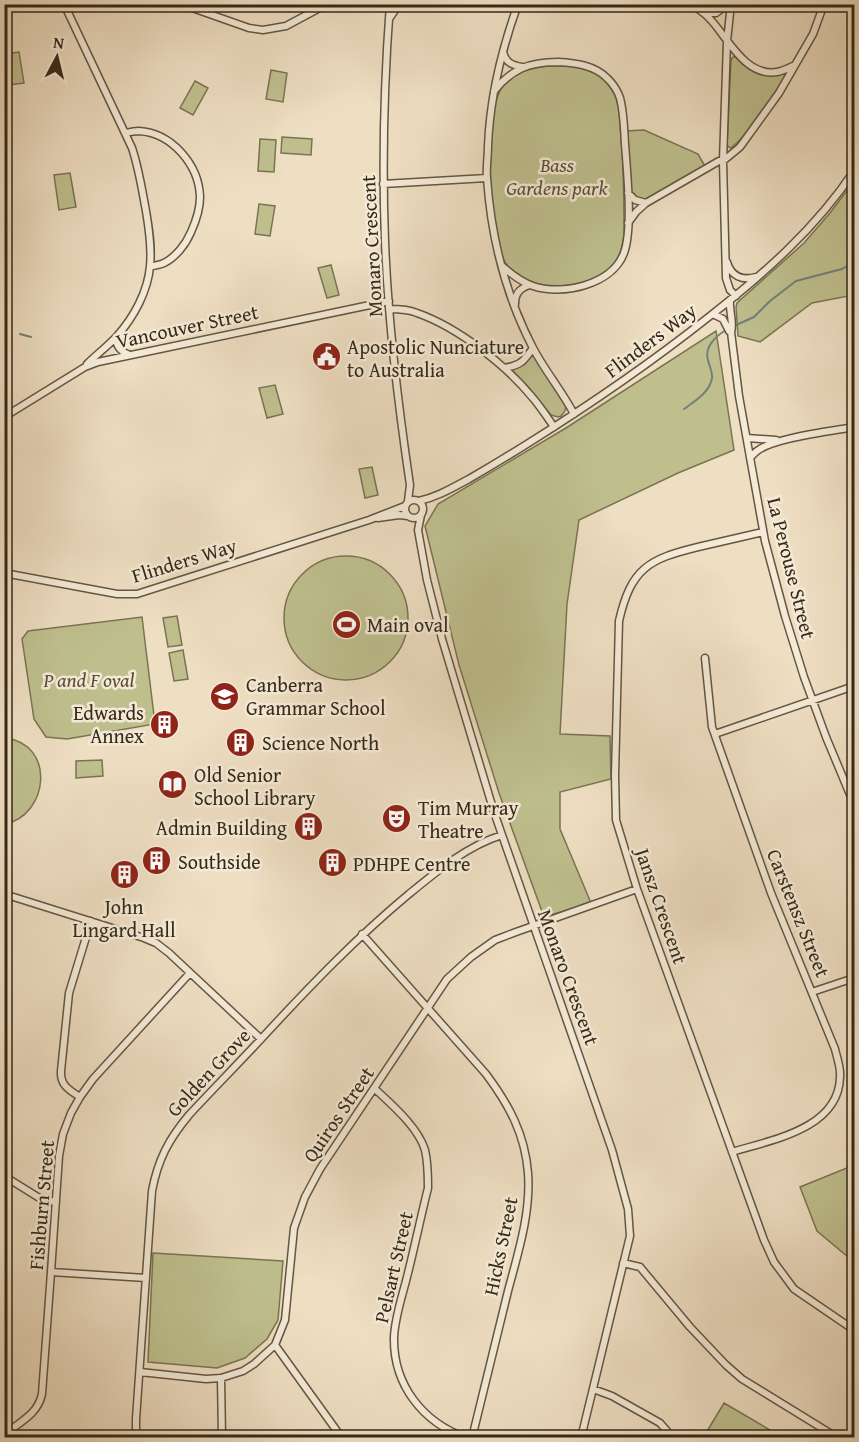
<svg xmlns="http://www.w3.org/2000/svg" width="859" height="1442" font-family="'Gentium Book Plus',serif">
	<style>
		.green { fill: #bfbf8e; stroke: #7a7453; stroke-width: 1.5 }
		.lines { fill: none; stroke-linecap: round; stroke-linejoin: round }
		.stream { stroke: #738179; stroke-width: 2 }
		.minor-casing { stroke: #645642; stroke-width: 9 }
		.minor { stroke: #f4ead7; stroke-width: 6 }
		.labels { text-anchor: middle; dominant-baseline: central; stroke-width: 5; stroke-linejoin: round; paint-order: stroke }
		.park-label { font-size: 20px; font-style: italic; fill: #584e36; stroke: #f4ead7 }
		.street-label { font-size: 20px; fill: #362918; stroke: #f4ead7 }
		.poi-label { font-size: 20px; fill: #362918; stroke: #f4ead7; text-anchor: start }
	</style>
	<rect width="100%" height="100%" fill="#eedec2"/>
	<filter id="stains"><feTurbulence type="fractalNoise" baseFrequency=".00333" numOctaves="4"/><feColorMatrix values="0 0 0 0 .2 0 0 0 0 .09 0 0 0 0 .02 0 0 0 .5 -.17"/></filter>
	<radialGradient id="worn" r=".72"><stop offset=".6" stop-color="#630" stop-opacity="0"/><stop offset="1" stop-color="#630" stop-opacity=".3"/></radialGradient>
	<!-- green -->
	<path class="green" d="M19 52 24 83 9 85 5 54Z
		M733 57H736C752 76 764 75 787 73 774 98 752 130 731 148L727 146 731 60Z
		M548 66C568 65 589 66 605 80 611 87 616 95 618 104 620 115 620 126 621 137 624 169 624 202 624 234 622 257 611 276 588 281 564 288 533 290 513 272 508 267 503 260 501 253 490 219 482 114 503 86 513 71 531 68 548 66Z
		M271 70 287 73 283 102 266 99Z
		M195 81 208 88 193 115 180 108Z
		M644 130 698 154 705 166 647 200 637 199 630 192 626 131Z
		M282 137 312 139 311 155 281 153Z
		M260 139 276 140 274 172 258 171Z
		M70 173 76 207 59 210 54 175Z
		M854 181V295L812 303 760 342 738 336 736 307 737 303 804 243 830 213Z
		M259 204 275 206 270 236 255 234Z
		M331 265 339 295 327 298 318 268Z
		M716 331 734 450 678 473 579 520 567 604 560 734 610 736 611 779 560 792V829L591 903 544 917 499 793 459 665 425 526 438 504 566 428Z
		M532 355H534L549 380 566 404 565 411 561 416 558 417 551 415 531 391 512 371V370L525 364Z
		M275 385 283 414 267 418 259 388Z
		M372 467 378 495 365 498 359 469Z
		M284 618a62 62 0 1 1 124 0a62 62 0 1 1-124 0Z
		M177 616 182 645 168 647 163 618Z
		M142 617 155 724 67 739 46 737 34 719 22 639 28 631Z
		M183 650 188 679 174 681 169 653Z
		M5 738C57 744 48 816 5 824Z
		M102 760 103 776 76 778V761Z
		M854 1165V1262L817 1231 800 1187Z
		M153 1253 283 1261 278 1320 267 1339 245 1358 217 1368 148 1362Z
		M724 1403 782 1437H714L706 1433Z"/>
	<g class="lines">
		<!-- stream -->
		<path class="stream" d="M734 326 754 317 770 301 796 281 842 269 854 262
			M20 334 31 337
			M684 409C695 401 710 392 712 378 713 372 709 366 708 360 704 347 716 336 726 330"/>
		<defs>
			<path id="minor" d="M64 4 132 148C139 169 142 190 146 211 149 229 152 248 150 266 148 291 134 317 117 336 108 346 97 354 87 364
				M181 4 249 28 263 30 286 26 327 4
				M390 4C384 83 382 162 385 241 388 323 398 404 410 485L408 501
				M518 4C501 51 490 96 488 146 488 157 486 168 487 178 491 236 506 296 533 348 545 371 562 391 574 414
				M691 4C698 9 705 13 710 19 728 38 745 77 777 72 783 71 789 68 795 65
				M731 4 727 41 723 161 726 278 730 290 736 296
				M705 13H716L728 4
				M389 19 399 4
				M503 52C506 63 512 65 522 67
				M494 91C512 69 529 62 558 62 575 63 595 65 608 79 613 84 618 92 620 98 624 113 624 129 625 144 627 172 633 228 624 253 612 285 562 296 533 286 521 282 511 274 502 266
				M126 133C130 132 135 131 139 131 172 133 199 165 200 197 200 209 196 221 191 232 186 244 176 257 164 263 160 265 155 265 150 267
				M383 184 487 178
				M628 193 635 200 646 203
				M628 223 636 212 646 203 719 161H723L740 147 779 93 813 34 824 4
				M727 262C731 276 742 281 756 277
				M730 301C729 311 734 323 731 332L739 396 765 541 785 616 804 677 826 737 854 804
				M515 304C515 293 520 288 530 285
				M389 309C398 309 408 309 417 313 457 327 505 364 532 397 540 406 547 417 554 427
				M713 314 723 319 729 331 731 332
				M116 337C116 347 121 352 130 355
				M504 368C521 365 523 362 533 348
				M4 417 85 367 98 362 389 301
				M747 438 776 440
				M750 458C752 456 754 453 757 451 773 438 832 431 854 427
				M405 509a9 9 0 1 1 18 0a9 9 0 1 1-18 0Z
				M419 501C437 497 452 488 469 479 488 468 508 456 527 444 591 404 652 362 710 316 764 274 816 228 854 171
				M421 515 418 530 427 580 442 639 494 812 612 1150 628 1209 630 1236 581 1438
				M378 518 399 515 408 516
				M763 532C741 537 720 542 698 547 649 559 631 568 619 621L615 775 616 820 637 889 764 1240 774 1262 794 1289 854 1330
				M4 573 117 594H137L369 520 405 506
				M705 658 712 727 771 893 835 1049C837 1058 841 1068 840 1077 839 1129 771 1140 732 1152
				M715 734 854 686
				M4 894 144 938 156 943 169 953 261 1039
				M362 934 486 1074C509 1105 525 1134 528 1173 531 1213 518 1253 508 1291 496 1340 484 1389 472 1438
				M812 992 854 978
				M375 1089C392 1105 418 1127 425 1150 428 1163 428 1175 428 1188 421 1216 415 1245 408 1273 403 1294 395 1316 394 1337 393 1385 423 1423 467 1438
				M80 1097C69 1090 60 1085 61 1071L69 993 91 921
				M4 1176 41 1199 56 1202
				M623 1263 640 1267 690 1327 726 1365 742 1379 838 1438
				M51 1272 146 1278
				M275 1345 342 1438
				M140 1372 206 1379 221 1378 243 1371 254 1364 275 1345 285 1320 294 1228 305 1197 320 1169 447 979 471 957 495 940 516 932 637 889
				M221 1378 222 1438
				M593 1389 612 1396 660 1423 667 1431 669 1438
				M5 1434C20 1422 38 1414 42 1394L51 1272 59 1156 63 1134 71 1113 80 1097 93 1079 190 973
				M136 1438V1419L152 1191C158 1159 169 1139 189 1115 213 1089 238 1064 262 1038 309 987 356 938 409 894 437 871 467 846 502 835"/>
		</defs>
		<!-- minor casing -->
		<use href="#minor" class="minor-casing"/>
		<!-- minor -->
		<use href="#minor" class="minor"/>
	</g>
	<!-- icons -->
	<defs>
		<symbol id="civic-disc" viewBox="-11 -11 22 22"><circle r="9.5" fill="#8f2418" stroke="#f4ead7"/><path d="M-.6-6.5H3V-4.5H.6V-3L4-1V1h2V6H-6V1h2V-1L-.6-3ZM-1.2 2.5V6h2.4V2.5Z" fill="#fff"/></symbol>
		<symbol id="stadium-disc" viewBox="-11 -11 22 22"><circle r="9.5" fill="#8f2418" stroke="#f4ead7"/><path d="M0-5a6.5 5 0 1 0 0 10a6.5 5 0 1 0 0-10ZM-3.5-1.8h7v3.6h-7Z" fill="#fff"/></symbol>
		<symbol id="school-disc" viewBox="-11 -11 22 22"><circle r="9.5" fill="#8f2418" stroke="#f4ead7"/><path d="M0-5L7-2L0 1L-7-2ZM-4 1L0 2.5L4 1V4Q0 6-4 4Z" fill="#fff"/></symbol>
		<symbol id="building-disc" viewBox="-11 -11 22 22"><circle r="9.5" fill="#8f2418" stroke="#f4ead7"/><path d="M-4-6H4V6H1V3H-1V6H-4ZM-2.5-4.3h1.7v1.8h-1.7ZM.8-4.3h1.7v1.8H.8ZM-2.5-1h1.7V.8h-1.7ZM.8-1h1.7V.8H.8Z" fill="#fff"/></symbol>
		<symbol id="library-disc" viewBox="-11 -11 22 22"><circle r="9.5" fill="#8f2418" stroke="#f4ead7"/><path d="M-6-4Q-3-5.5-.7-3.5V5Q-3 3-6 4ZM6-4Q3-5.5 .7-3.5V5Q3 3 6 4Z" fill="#fff"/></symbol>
		<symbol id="theatre-disc" viewBox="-11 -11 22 22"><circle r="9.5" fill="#8f2418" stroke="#f4ead7"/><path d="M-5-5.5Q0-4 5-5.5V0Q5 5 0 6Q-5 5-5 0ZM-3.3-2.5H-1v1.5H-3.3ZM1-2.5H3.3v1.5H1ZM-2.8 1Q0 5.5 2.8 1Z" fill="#fff"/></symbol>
	</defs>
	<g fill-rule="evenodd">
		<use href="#civic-disc" x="310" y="340" width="33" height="33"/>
		<use href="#stadium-disc" x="330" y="608" width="33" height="33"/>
		<use href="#school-disc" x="208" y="680" width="33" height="33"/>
		<use href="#building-disc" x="148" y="708" width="33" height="33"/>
		<use href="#building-disc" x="224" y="726" width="33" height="33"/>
		<use href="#library-disc" x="156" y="768" width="33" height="33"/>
		<use href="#theatre-disc" x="380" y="802" width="33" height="33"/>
		<use href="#building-disc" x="292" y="810" width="33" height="33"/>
		<use href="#building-disc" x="140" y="844" width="33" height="33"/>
		<use href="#building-disc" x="316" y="846" width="33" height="33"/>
		<use href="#building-disc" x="108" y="858" width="33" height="33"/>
	</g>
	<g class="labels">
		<!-- park labels -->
		<g class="park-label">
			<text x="557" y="164">Bass<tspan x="557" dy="23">Gardens park</tspan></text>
			<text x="89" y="679">P and F oval</text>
		</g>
		<!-- street labels -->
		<g class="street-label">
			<text transform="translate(371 246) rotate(-93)">Monaro Crescent</text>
			<text transform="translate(187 326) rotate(-12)">Vancouver Street</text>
			<text transform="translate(650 340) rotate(-37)">Flinders Way</text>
			<text transform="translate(184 560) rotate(-17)">Flinders Way</text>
			<text transform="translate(792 568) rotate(76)">La Perouse Street</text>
			<text transform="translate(662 906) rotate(71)">Jansz Crescent</text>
			<text transform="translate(799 913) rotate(68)">Carstensz Street</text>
			<text transform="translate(569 977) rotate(70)">Monaro Crescent</text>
			<text transform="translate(208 1072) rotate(-47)">Golden Grove</text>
			<text transform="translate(338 1114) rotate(-56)">Quiros Street</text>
			<text transform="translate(41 1205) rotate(-85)">Fishburn Street</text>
			<text transform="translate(500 1246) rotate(-78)">Hicks Street</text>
			<text transform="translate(393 1267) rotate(-77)">Pelsart Street</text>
		</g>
		<!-- poi labels -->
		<g class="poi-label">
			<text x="347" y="346">Apostolic Nunciature<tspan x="347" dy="23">to Australia</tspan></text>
			<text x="367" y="624">Main oval</text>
			<text x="246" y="684">Canberra<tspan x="246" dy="23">Grammar School</tspan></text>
			<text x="144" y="712" text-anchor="end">Edwards<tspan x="144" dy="23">Annex</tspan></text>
			<text x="262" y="742">Science North</text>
			<text x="194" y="774">Old Senior<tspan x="194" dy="23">School Library</tspan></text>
			<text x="418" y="807">Tim Murray<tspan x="418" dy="23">Theatre</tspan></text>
			<text x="287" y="827" text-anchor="end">Admin Building</text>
			<text x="178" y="861">Southside</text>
			<text x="353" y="863">PDHPE Centre</text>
			<text x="124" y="906" text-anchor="middle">John<tspan x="124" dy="23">Lingard Hall</tspan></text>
		</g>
	</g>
	<!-- margin -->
	<rect width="859" height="1442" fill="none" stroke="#eedec2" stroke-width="24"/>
	<rect x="6" y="6" width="847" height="1430" fill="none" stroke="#362918" stroke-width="3"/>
	<rect x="12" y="12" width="835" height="1418" fill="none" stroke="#362918" stroke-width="1.5"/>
	<!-- north arrow -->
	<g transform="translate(57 57) rotate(7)" stroke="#f4ead7" stroke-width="4.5" paint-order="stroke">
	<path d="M0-4.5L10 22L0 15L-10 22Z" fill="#362918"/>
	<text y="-9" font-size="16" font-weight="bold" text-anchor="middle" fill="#362918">N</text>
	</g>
	<rect width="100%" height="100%" filter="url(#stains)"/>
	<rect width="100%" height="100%" fill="url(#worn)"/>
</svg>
